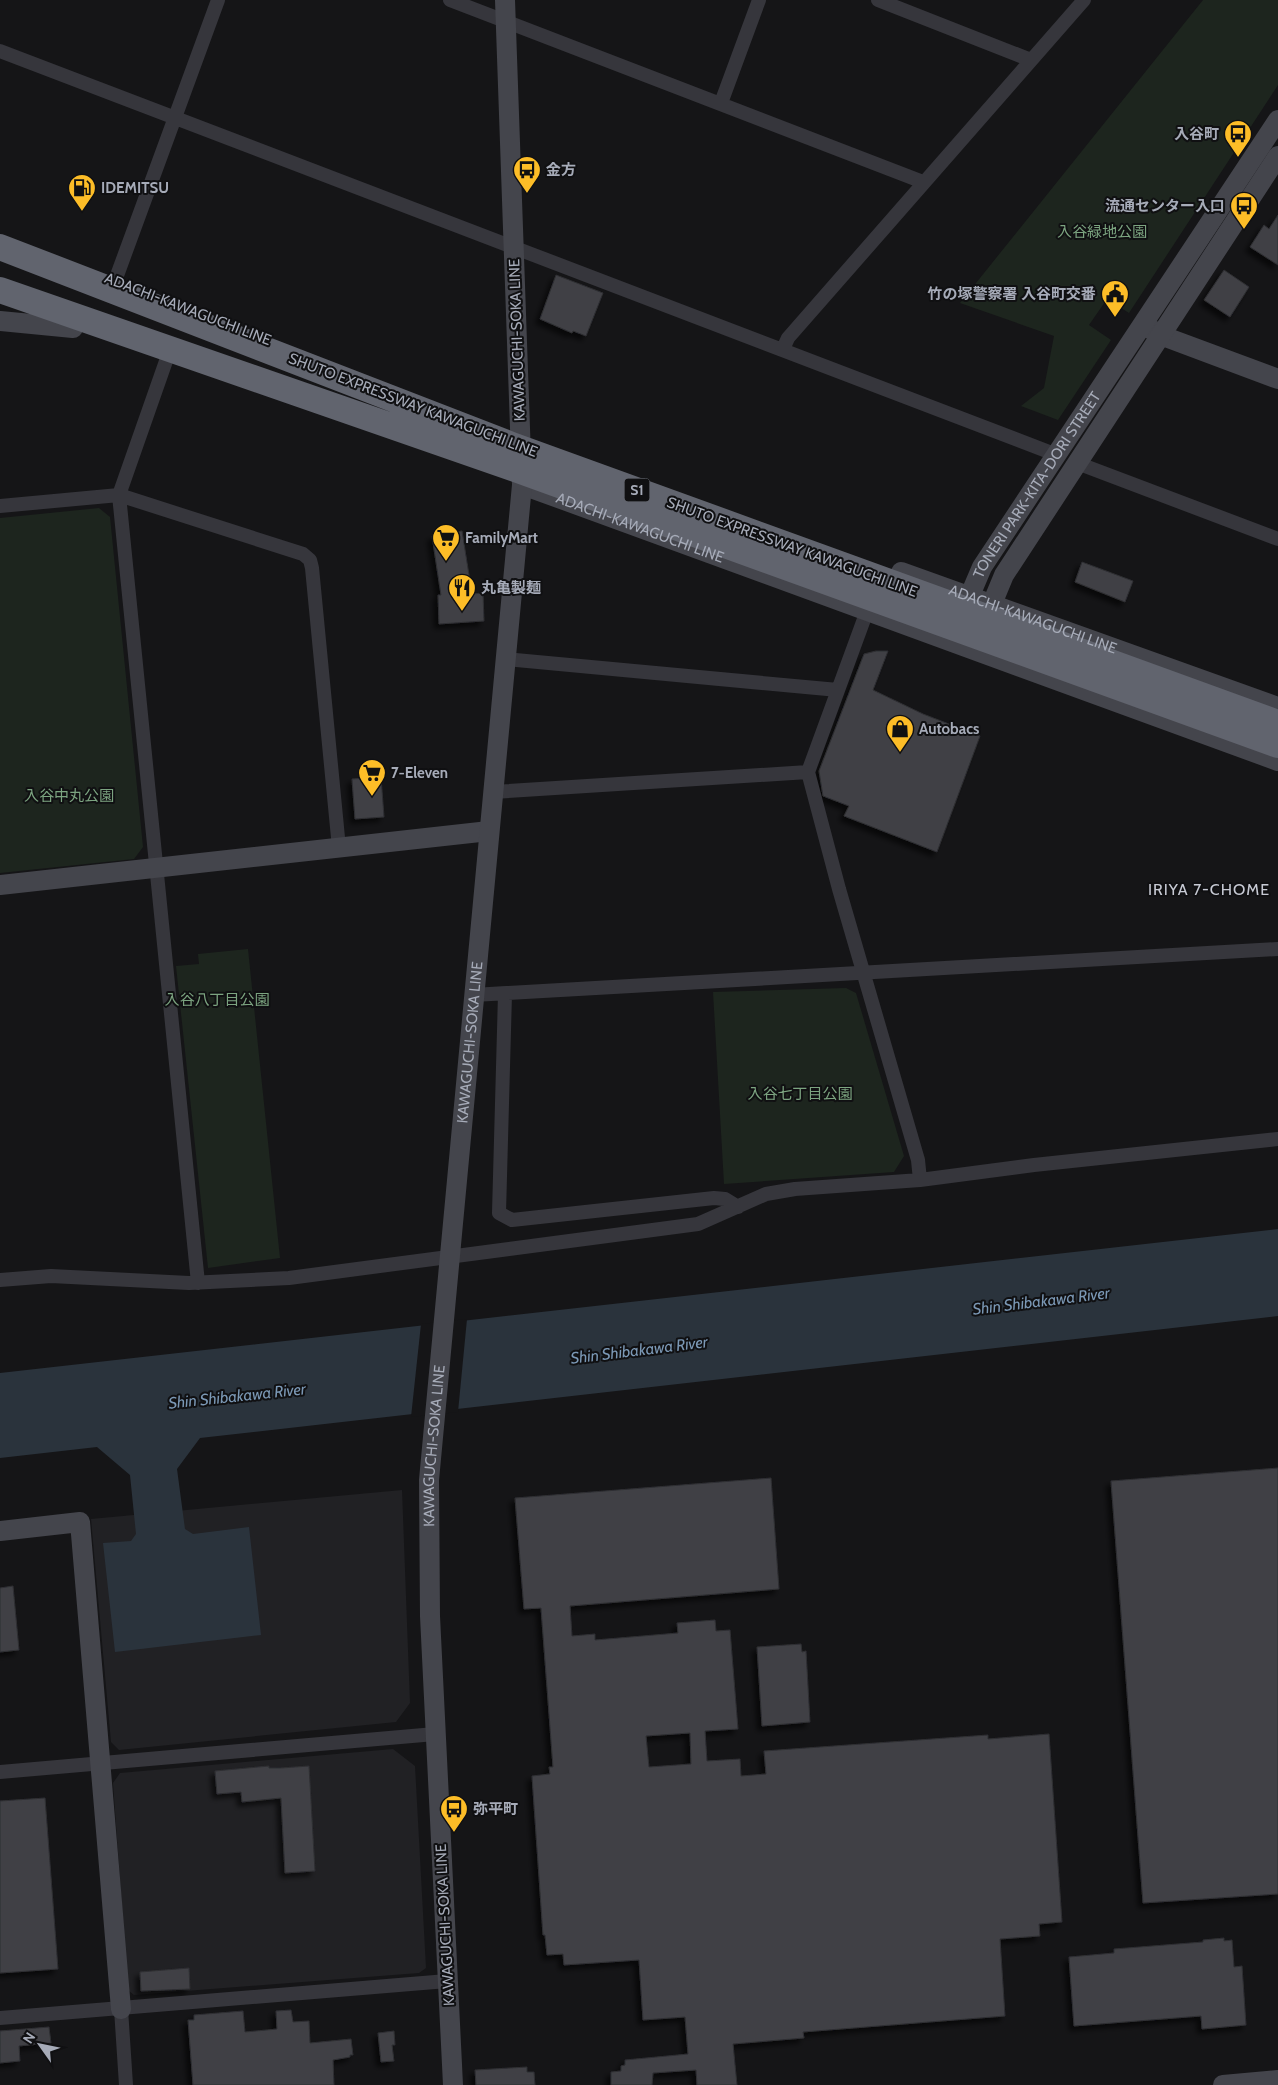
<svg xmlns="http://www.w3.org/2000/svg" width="1278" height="2085" font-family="Cabin,'Noto Sans JP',sans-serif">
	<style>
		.built { fill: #212124 }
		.green { fill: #1d251e }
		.water { fill: #2a333c }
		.pier { fill: #151517 }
		.building { fill: #3f4044; stroke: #2f2f33; fill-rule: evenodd; filter: url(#shadow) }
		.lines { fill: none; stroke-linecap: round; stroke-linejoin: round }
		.street { stroke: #36363c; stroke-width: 14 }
		.secondary { stroke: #44454c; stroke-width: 20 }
		.highway-bridge { stroke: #61646e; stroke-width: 26 }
		.labels { text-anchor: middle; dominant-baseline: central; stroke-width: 4; stroke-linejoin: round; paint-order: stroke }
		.shield { fill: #101012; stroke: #797c86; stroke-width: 1 }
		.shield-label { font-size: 14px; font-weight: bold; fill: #a6abb8 }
		.poi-label { font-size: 15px; font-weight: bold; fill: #a6abb8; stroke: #101012; text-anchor: start }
		.park-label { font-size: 15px; fill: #7ca480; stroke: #101012 }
		.street-label { font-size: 15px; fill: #a6abb8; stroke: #101012 }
		.neighbourhood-label { font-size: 16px; letter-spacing: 1px; fill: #c7cad4; stroke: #101012 }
		.water-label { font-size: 16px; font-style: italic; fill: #7b98b5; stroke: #101012 }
	</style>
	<defs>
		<filter id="shadow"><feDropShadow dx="-4.5" dy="4.5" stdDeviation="2.5" flood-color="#0009"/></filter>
	</defs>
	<rect width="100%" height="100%" fill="#151517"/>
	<!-- built -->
	<path class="built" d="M402 1490 410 1703 396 1722 119 1750 111 1742 91 1519Z
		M393 1749 415 1766 426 1968 419 1973 134 1995 128 1990 113 1783 120 1773Z"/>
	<!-- green -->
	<path class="green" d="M1203 0H1278V85L1129 313 1107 299 1089 325 1111 340 1058 420 1021 406 1044 388 1054 336 960 303Z
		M99 508 110 517 143 847 134 859 0 873V518Z
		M248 949 280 1258 208 1268 176 966 199 964 198 954Z
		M846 988 856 993 904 1156 894 1172 724 1184 713 992Z"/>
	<!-- water -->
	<path class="water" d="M1278 1229V1316L200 1438 177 1469 185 1529 193 1534 249 1527 261 1635 115 1652 103 1543 131 1541 136 1534 130 1475 97 1447 0 1458V1373Z"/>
	<!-- pier -->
	<path class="pier" d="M467 1319 458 1412 411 1417 421 1324Z"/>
	<!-- building -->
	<path class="building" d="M1278 215V265L1250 247 1264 225 1269 229Z
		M1224 270 1249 287 1230 317 1204 300Z
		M556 275 603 293 586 336 573 331 572 333 540 319Z
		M462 531 472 594 483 593 484 621 439 624 438 595H441L432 536Z
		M1082 562 1133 581 1125 602 1075 582Z
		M876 651H888L873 690 923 714 980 736 937 852 844 816 849 806 823 796 819 771 864 654Z
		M381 777 384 817 355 819 352 779Z
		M1278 1468V1894L1143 1903 1111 1481Z
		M771 1478 779 1589 570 1606 572 1636 595 1634V1640L678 1633 677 1623 715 1620 716 1631 730 1630 738 1729 705 1731 707 1761 740 1759 741 1776 766 1774 764 1751 988 1735V1739L1049 1734 1062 1922 1039 1924 1040 1936 1000 1939 1005 2016 803 2032 804 2038 733 2044 737 2085H697L696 2070 653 2073 652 2085H611V2072L621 2071V2066L625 2065V2060L688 2054 685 2017 643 2020 639 1960 564 1965 563 1954 547 1955 545 1935H543L532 1776 550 1774 549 1767H553L541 1608 524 1609 515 1498ZM690 1733 691 1764 649 1767 646 1736Z
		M13 1586 19 1650 0 1652V1588Z
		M801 1644 802 1652 806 1651 810 1722 762 1726 757 1647Z
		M269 1766V1768H281L309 1766 315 1871 285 1873 281 1798 242 1802 241 1792 217 1794 215 1771Z
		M45 1798 58 1969 0 1973V1801Z
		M1224 1938V1941L1232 1940 1234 1967 1242 1966 1246 2025 1202 2029 1201 2016 1074 2026 1069 1957 1114 1953V1949L1203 1942V1940Z
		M189 1968 190 1989 141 1991 140 1972Z
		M291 2010 293 2022 309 2021 310 2043 351 2039 353 2055H350V2057L333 2060 334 2085H193L188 2020H194V2015L243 2011 245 2032 277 2029 276 2011Z
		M49 2027 51 2043 19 2046 20 2061 0 2063V2031Z
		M394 2031 395 2045H392L394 2061 381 2062 378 2033Z
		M527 2067V2072H534L535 2085H476L475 2070Z"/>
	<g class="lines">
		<!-- street -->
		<path class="street" d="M450 0 923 182
			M878 0 1031 60
			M0 51 1057 455
			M721 103 759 0
			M115 281 218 0
			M783 349 788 338 1084 0
			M166 361 119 495 198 1283
			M1077 463 1278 539
			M0 506 119 495 303 554 310 560 312 568 339 848
			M867 611 808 772 839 889 918 1160 920 1180
			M505 659 838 690
			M493 792 808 772
			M505 994 499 1213 512 1220 714 1198 725 1199 738 1207
			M473 995 1278 949
			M0 1280 51 1276 189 1283 289 1278 698 1224 766 1194 795 1189 920 1180 1034 1165 1278 1139
			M0 1772 435 1734
			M121 2009 126 2085
			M0 2018 447 1981"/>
		<!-- secondary -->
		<g class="secondary">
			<path d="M0 321 73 328"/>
			<path d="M1149 328 1160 335 1278 379"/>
			<path id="s1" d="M531 488 1278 761"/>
			<path id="s2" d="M901 572 1278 707"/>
			<path id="s3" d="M965 607 982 567 1278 120"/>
			<path d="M987 616 1004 575 1278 156"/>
			<path d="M0 885 489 831"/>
			<path d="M0 1531 80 1522 121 2009"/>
			<path id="s4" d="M453 2085 430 1616 429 1480 522 485 505 0"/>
			<path d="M1223 2085 1278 2080"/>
		</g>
		<!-- highway-bridge -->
		<path class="highway-bridge" d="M0 247 512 445 1278 723
			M0 290 515 469 1278 745"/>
	</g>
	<!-- icons -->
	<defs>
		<symbol id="bus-pin" viewBox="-11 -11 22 30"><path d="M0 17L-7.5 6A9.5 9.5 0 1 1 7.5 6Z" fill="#fdbd27" stroke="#101012"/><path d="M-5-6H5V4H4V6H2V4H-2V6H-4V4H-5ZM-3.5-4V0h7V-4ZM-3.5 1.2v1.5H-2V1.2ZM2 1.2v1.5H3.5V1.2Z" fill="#111"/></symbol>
		<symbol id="fuel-pin" viewBox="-11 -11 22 30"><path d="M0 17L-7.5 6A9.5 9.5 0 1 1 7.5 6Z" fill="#fdbd27" stroke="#101012"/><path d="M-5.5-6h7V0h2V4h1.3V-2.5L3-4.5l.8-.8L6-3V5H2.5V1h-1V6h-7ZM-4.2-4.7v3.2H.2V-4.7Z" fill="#111"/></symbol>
		<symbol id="civic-pin" viewBox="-11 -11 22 30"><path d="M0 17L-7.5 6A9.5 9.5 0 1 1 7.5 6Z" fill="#fdbd27" stroke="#101012"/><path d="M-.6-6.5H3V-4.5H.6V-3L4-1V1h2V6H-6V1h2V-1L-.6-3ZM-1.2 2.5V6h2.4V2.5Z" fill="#111"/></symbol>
		<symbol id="supermarket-pin" viewBox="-11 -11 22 30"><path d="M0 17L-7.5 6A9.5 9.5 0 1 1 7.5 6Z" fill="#fdbd27" stroke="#101012"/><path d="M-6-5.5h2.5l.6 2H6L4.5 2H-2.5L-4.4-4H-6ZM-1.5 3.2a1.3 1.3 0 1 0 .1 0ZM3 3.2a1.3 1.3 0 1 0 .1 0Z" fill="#111"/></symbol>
		<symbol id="restaurant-pin" viewBox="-11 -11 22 30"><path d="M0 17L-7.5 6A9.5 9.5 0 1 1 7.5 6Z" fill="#fdbd27" stroke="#101012"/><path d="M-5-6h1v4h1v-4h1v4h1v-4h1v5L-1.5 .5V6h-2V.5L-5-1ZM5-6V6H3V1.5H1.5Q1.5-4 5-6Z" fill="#111"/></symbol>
		<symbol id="shop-pin" viewBox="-11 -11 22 30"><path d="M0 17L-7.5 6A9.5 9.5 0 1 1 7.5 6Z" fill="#fdbd27" stroke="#101012"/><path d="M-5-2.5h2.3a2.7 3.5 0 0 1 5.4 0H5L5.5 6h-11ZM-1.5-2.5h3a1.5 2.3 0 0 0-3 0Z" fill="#111"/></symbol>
	</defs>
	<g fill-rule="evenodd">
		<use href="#bus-pin" x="1222" y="118" width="32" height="43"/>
		<use href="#bus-pin" x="511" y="154" width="32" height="43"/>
		<use href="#fuel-pin" x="66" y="172" width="32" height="43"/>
		<use href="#bus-pin" x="1228" y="190" width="32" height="43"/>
		<use href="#civic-pin" x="1099" y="278" width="32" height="43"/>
		<use href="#supermarket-pin" x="430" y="522" width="32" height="43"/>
		<use href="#restaurant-pin" x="446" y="572" width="32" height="43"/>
		<use href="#shop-pin" x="884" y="713" width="32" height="43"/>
		<use href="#supermarket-pin" x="356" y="757" width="32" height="43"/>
		<use href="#bus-pin" x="438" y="1793" width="32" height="43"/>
	</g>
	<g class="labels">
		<!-- shield labels -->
		<rect class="shield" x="624.5" y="478.5" width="25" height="23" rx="4"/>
		<g class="shield-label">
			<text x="637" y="490">S1</text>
		</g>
		<!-- poi labels -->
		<g class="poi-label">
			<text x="1219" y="134" text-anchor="end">入谷町</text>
			<text x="546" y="170">金方</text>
			<text x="101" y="188">IDEMITSU</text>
			<text x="1225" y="206" text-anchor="end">流通センター入口</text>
			<text x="1096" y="294" text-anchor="end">竹の塚警察署 入谷町交番</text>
			<text x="465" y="538">FamilyMart</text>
			<text x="481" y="588">丸亀製麺</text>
			<text x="919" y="729">Autobacs</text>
			<text x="391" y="773">7-Eleven</text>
			<text x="473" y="1809">弥平町</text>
		</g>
		<!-- park labels -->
		<g class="park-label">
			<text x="1102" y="232">入谷緑地公園</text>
			<text x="69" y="796">入谷中丸公園</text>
			<text x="217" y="1000">入谷八丁目公園</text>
			<text x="800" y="1094">入谷七丁目公園</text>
		</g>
		<!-- street labels -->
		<g class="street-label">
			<text transform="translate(188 309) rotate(21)">ADACHI-KAWAGUCHI LINE</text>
			<text transform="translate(517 340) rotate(-92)">KAWAGUCHI-SOKA LINE</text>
			<text transform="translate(413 405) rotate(21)">SHUTO EXPRESSWAY KAWAGUCHI LINE</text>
			<text stroke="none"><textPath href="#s3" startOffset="142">TONERI PARK-KITA-DORI STREET</textPath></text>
			<text stroke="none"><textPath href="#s1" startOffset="116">ADACHI-KAWAGUCHI LINE</textPath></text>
			<text transform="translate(792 547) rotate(20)">SHUTO EXPRESSWAY KAWAGUCHI LINE</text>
			<text stroke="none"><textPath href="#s2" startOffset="140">ADACHI-KAWAGUCHI LINE</textPath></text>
			<text stroke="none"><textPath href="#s4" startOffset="1045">KAWAGUCHI-SOKA LINE</textPath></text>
			<text stroke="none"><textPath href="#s4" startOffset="640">KAWAGUCHI-SOKA LINE</textPath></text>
			<text transform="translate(445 1925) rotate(-93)">KAWAGUCHI-SOKA LINE</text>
		</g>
		<!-- neighbourhood labels -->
		<g class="neighbourhood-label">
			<text x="1209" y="889">IRIYA 7-CHOME</text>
		</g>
		<!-- water labels -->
		<g class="water-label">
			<text transform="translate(1041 1301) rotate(-7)">Shin Shibakawa River</text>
			<text transform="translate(639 1350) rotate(-7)">Shin Shibakawa River</text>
			<text transform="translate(237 1396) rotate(-6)">Shin Shibakawa River</text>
		</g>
	</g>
	<!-- north arrow -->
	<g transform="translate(40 2045) rotate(303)" stroke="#101012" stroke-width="4" paint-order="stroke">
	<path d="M0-4L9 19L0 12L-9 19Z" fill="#a6abb8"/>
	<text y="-8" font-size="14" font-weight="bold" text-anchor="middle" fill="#a6abb8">N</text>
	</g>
</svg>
